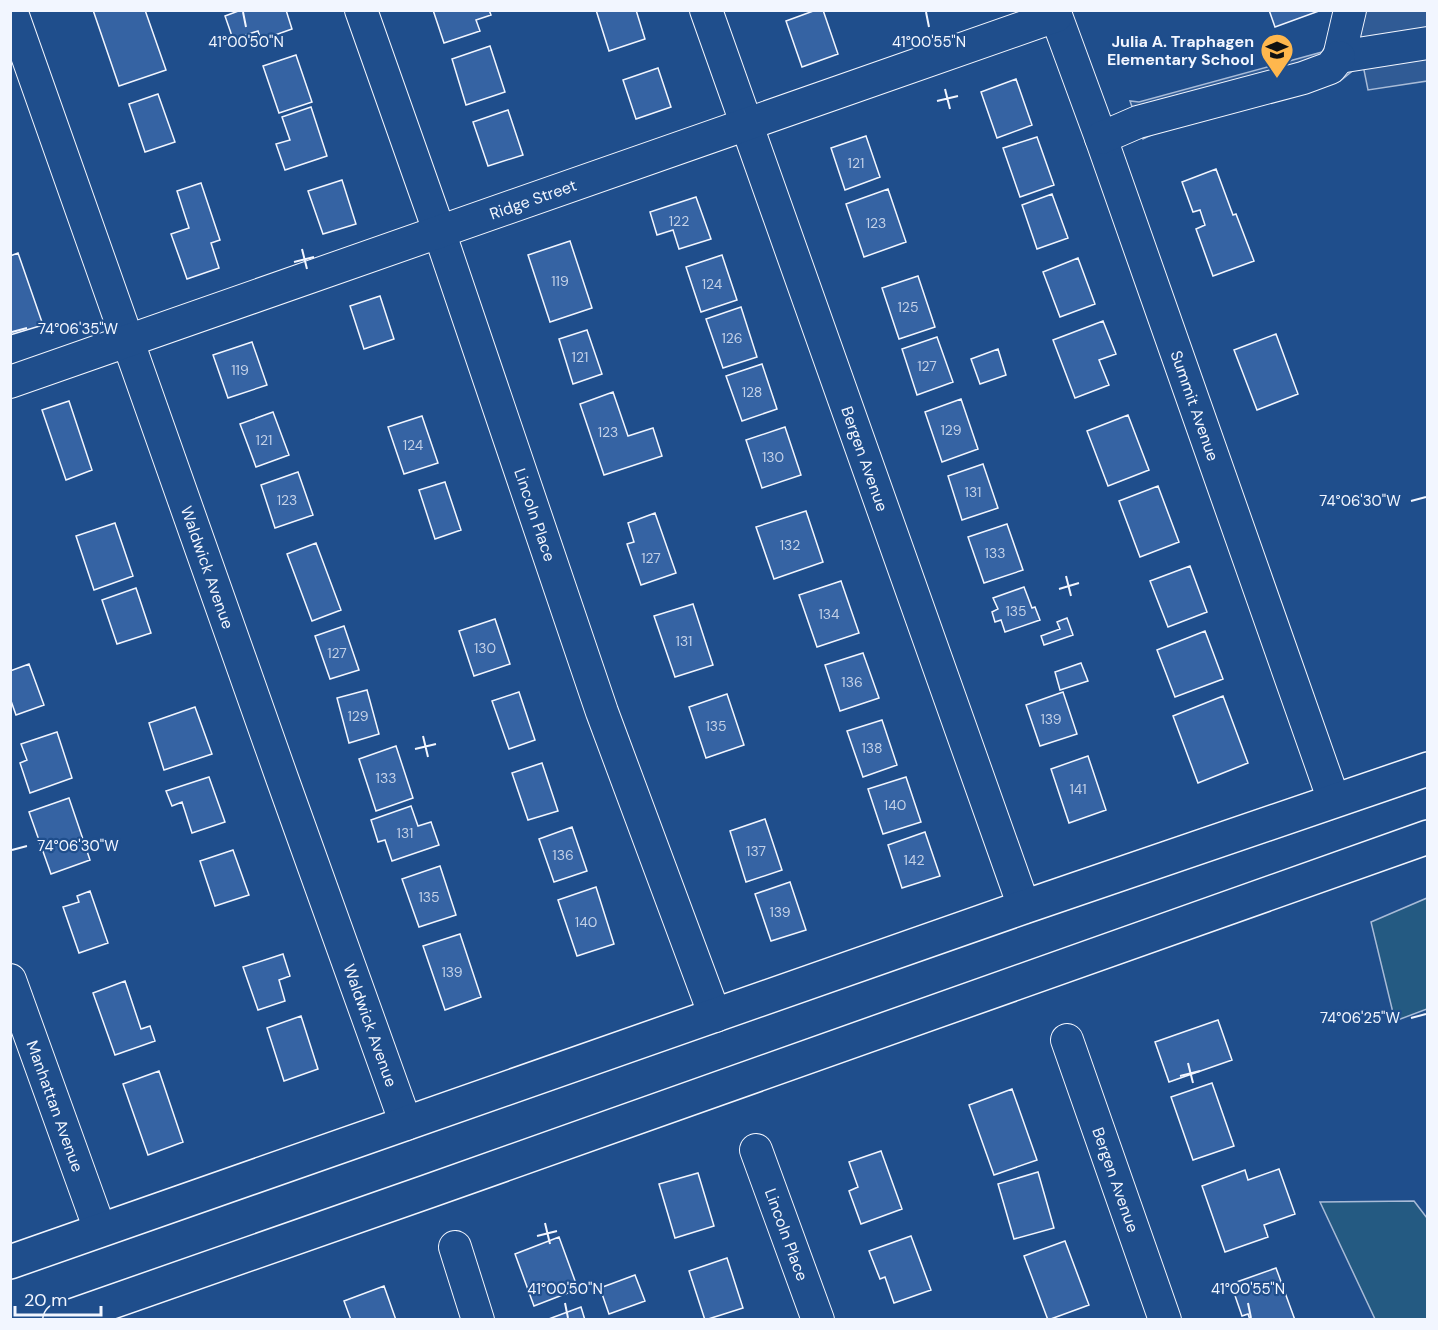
<svg xmlns="http://www.w3.org/2000/svg" width="1438" height="1330" font-family="'DM Sans',sans-serif">
	<style>
		.green { fill: #245a82; stroke: #a8bbd7; stroke-width: 1.5 }
		.parking { fill: #305b95; stroke: #a8bbd7; stroke-width: 1.5 }
		.building { fill: #3563a3; stroke: #f2f6ff; stroke-width: 1.5 }
		.lines { fill: none; stroke-linecap: round; stroke-linejoin: round }
		.minor-casing { stroke: #f2f6ff; stroke-width: 34 }
		.highway-casing { stroke: #f2f6ff; stroke-width: 36 }
		.minor { stroke: #1f4e8c; stroke-width: 32 }
		.highway { stroke: #1f4e8c; stroke-width: 33 }
		.ticks { fill: none; stroke: #f2f6ff; stroke-width: 2 }
		.labels { text-anchor: middle; dominant-baseline: central; stroke-width: 4.5; stroke-linejoin: round; paint-order: stroke }
		.number-label { font-size: 14px; fill: #c3d1e8 }
		.poi-label { font-size: 16px; font-weight: bold; fill: #f2f6ff; stroke: #1f4e8c; text-anchor: end }
		.street-label { font-size: 16px; fill: #f2f6ff; stroke: #1f4e8c }
		.ticks-label { font-size: 15px; text-anchor: middle; fill: #f2f6ff; stroke: #1f4e8c; stroke-width: 4.5; stroke-linejoin: round; paint-order: stroke }
	</style>
	<rect width="100%" height="100%" fill="#1f4e8c"/>
	<!-- green -->
	<path class="green" d="M1427 898V1009L1395 1021 1371 922Z
		M1414 1201 1427 1218V1319H1375L1320 1202Z"/>
	<!-- parking -->
	<path class="parking" d="M1337 11H1427V81L1368 90 1363 65 1355 69 1340 81 1168 127 1143 139 1130 101 1139 102 1322 52 1328 42Z"/>
	<!-- building -->
	<path class="building" d="M93 10H145L166 70 119 86Z
		M241 10H286L292 29 261 40 258 31 233 39 225 16Z
		M433 10H489L491 15 476 20 480 31 444 43Z
		M596 10H636L645 39 609 51Z
		M816 10H823L838 54 802 67 786 21Z
		M1269 10H1319V11L1275 27Z
		M490 46 505 92 466 105 452 59Z
		M296 55 312 102 279 113 263 66Z
		M658 68 671 107 636 119 623 80Z
		M1016 79 1032 125 997 138 981 92Z
		M158 94 175 142 145 152 129 104Z
		M311 107 327 156 285 170 276 144 290 140 282 117Z
		M508 110 523 155 488 166 473 122Z
		M866 136 880 177 845 190 831 148Z
		M1037 137 1054 185 1020 197 1003 148Z
		M1216 169 1233 215 1236 214 1254 261 1213 276 1196 229 1205 225 1200 210 1193 212 1182 182Z
		M342 180 356 224 323 234 308 191Z
		M201 183 220 240 211 243 219 268 187 279 171 234 189 228 177 191Z
		M888 189 906 242 864 257 846 204Z
		M1052 194 1068 238 1037 249 1022 205Z
		M696 197 711 239 679 249 673 230 657 235 650 212Z
		M570 241 592 308 550 322 528 255Z
		M18 253 43 325 10 335V256Z
		M722 255 737 300 701 312 686 267Z
		M1078 258 1095 304 1060 317 1043 272Z
		M918 276 935 327 899 339 882 288Z
		M380 296 394 339 364 349 350 306Z
		M741 307 757 357 723 368 706 319Z
		M1103 321 1116 354 1099 360 1109 385 1075 398 1053 340Z
		M587 330 602 374 573 384 559 339Z
		M1276 334 1298 394 1257 410 1234 350Z
		M937 337 953 382 917 395 902 349Z
		M252 342 267 385 228 398 213 355Z
		M998 349 1006 375 980 384 971 359Z
		M762 364 777 409 742 421 726 376Z
		M613 392 628 436 653 428 662 456 604 475 580 404Z
		M961 399 978 449 942 462 925 412Z
		M69 401 92 470 66 480 42 410Z
		M273 412 289 455 256 467 240 424Z
		M1128 415 1149 470 1108 486 1087 431Z
		M422 416 438 463 404 474 388 427Z
		M785 427 801 475 762 488 746 440Z
		M983 464 998 508 962 520 948 476Z
		M298 472 313 515 275 528 261 485Z
		M445 482 461 530 435 539 419 490Z
		M1158 486 1179 542 1140 557 1119 501Z
		M806 511 823 562 774 579 756 527Z
		M655 513 676 573 641 585 627 544 634 542 628 523Z
		M115 523 133 576 94 590 76 536Z
		M1007 524 1023 570 984 583 968 537Z
		M316 543 341 610 312 621 287 554Z
		M1190 566 1207 612 1168 627 1150 581Z
		M841 581 859 633 817 647 799 595Z
		M1024 587 1032 608 1035 607 1040 620 1005 632 1001 620 995 622 992 612 998 609 993 598Z
		M136 588 151 633 117 644 102 600Z
		M693 604 713 665 675 677 654 616Z
		M1067 618 1073 635 1044 645 1041 636 1060 629 1057 622Z
		M495 619 510 664 474 676 459 631Z
		M344 626 359 670 330 679 315 636Z
		M1205 631 1223 679 1175 697 1157 650Z
		M863 653 879 698 840 711 825 665Z
		M1081 663 1088 681 1060 690 1055 672Z
		M29 664 44 705 16 715 10 698V671Z
		M367 690 379 734 349 743 337 698Z
		M519 692 535 740 509 749 492 701Z
		M1063 692 1077 734 1040 746 1026 705Z
		M727 694 744 745 706 758 689 707Z
		M1223 696 1248 763 1198 783 1173 716Z
		M195 707 212 754 164 770 149 723Z
		M882 720 897 765 863 777 847 731Z
		M57 732 72 778 30 793 20 763 27 760 21 744Z
		M396 746 413 798 376 811 359 759Z
		M1088 756 1106 810 1069 823 1051 769Z
		M542 763 558 811 528 820 512 773Z
		M209 777 225 822 192 833 182 802 172 806 166 791Z
		M906 777 921 822 883 834 868 789Z
		M69 798 90 860 51 874 29 812Z
		M411 806 418 826 431 822 439 845 392 861 385 840 378 842 371 820Z
		M765 819 782 870 746 882 730 831Z
		M572 827 587 871 554 882 539 839Z
		M925 832 940 876 902 888 888 845Z
		M233 850 249 895 215 906 200 861Z
		M440 866 456 915 419 927 402 879Z
		M790 882 806 930 771 941 755 894Z
		M596 887 614 944 577 956 558 900Z
		M90 891 108 943 79 953 63 907 79 902 77 896Z
		M460 934 481 997 445 1010 423 946Z
		M283 954 290 976 279 980 285 1001 258 1010 243 967Z
		M125 981 141 1029 150 1026 155 1041 115 1055 93 993Z
		M301 1016 318 1069 284 1081 267 1028Z
		M1218 1020 1232 1060 1169 1082 1155 1042Z
		M159 1071 183 1142 148 1155 123 1084Z
		M1212 1083 1234 1146 1193 1160 1171 1097Z
		M1012 1089 1037 1160 994 1175 969 1105Z
		M881 1151 902 1209 861 1224 849 1191 858 1187 849 1162Z
		M1279 1169 1295 1214 1264 1225 1268 1237 1225 1252 1202 1186 1245 1170 1248 1180Z
		M1038 1172 1054 1228 1014 1239 998 1184Z
		M698 1173 714 1226 675 1238 659 1184Z
		M911 1236 931 1290 894 1303 885 1277 880 1279 869 1251Z
		M559 1237 578 1289 534 1306 515 1254Z
		M1065 1241 1089 1305 1048 1320 1024 1256Z
		M727 1258 743 1308 705 1320 689 1271Z
		M1276 1268 1295 1320H1250L1248 1314 1242 1316 1231 1284Z
		M635 1275 645 1301 609 1314 600 1288Z
		M384 1286 396 1320H351L344 1301Z
		M581 1307 585 1320H546Z"/>
	<g class="lines">
		<defs>
			<g id="minor">
				<path id="s1" d="M11 10 282 778 406 1124"/>
				<path id="s2" d="M361 10 439 231 602 712 715 1016"/>
				<path id="s3" d="M706 10 1024 907"/>
				<path id="s4" d="M1054 10 1101 138 1334 801"/>
				<path d="M1350 10 1339 57 1428 43"/>
				<path d="M1101 138 1138 122 1303 78 1330 68 1339 57"/>
				<path id="s5" d="M10 382 1056 16"/>
				<path id="s6" d="M10 980 100 1230"/>
				<path id="s7" d="M1067 1040 1165 1320"/>
				<path id="s8" d="M756 1150 818 1320"/>
				<path d="M455 1247 478 1320"/>
			</g>
			<path id="highway" d="M10 1262 1024 907 1428 769
				M60 1320 429 1191 1428 837"/>
		</defs>
		<!-- minor casing -->
		<use href="#minor" class="minor-casing"/>
		<!-- highway casing -->
		<use href="#highway" class="highway-casing"/>
		<!-- minor -->
		<use href="#minor" class="minor"/>
		<!-- highway -->
		<use href="#highway" class="highway"/>
	</g>
	<!-- ticks -->
	<path class="ticks" d="M243 12 246 27M926 12 929 27M945 89 950 109M937 101 958 96M302 249 307 269M294 262 314 257M12 332 27 328M1411 501 1426 497M1066 576 1071 596M1059 589 1079 583M423 736 428 757M415 749 436 744M12 850 27 846M1411 1018 1426 1014M1188 1063 1193 1083M1180 1076 1200 1071M545 1223 550 1244M537 1236 557 1231M565 1303 568 1318M1248 1303 1251 1318"/>
	<!-- icons -->
	<defs>
		<symbol id="school-pin" viewBox="-11 -11 22 30"><path d="M0 17L-7.5 6A9.5 9.5 0 1 1 7.5 6Z" fill="#ffb74d" stroke="#1f4e8c"/><path d="M0-5L7-2L0 1L-7-2ZM-4 1L0 2.5L4 1V4Q0 6-4 4Z" fill="#111"/></symbol>
	</defs>
	<g fill-rule="evenodd">
		<use href="#school-pin" x="1258" y="31" width="38" height="52"/>
	</g>
	<g class="labels">
		<!-- number labels -->
		<g class="number-label">
			<text x="856" y="163">121</text>
			<text x="679" y="221">122</text>
			<text x="876" y="223">123</text>
			<text x="560" y="281">119</text>
			<text x="712" y="284">124</text>
			<text x="908" y="307">125</text>
			<text x="732" y="338">126</text>
			<text x="580" y="357">121</text>
			<text x="927" y="366">127</text>
			<text x="240" y="370">119</text>
			<text x="752" y="392">128</text>
			<text x="951" y="430">129</text>
			<text x="608" y="432">123</text>
			<text x="264" y="440">121</text>
			<text x="413" y="445">124</text>
			<text x="773" y="457">130</text>
			<text x="973" y="492">131</text>
			<text x="287" y="500">123</text>
			<text x="790" y="545">132</text>
			<text x="995" y="553">133</text>
			<text x="651" y="558">127</text>
			<text x="1016" y="611">135</text>
			<text x="829" y="614">134</text>
			<text x="684" y="641">131</text>
			<text x="485" y="648">130</text>
			<text x="337" y="653">127</text>
			<text x="852" y="682">136</text>
			<text x="358" y="716">129</text>
			<text x="1051" y="719">139</text>
			<text x="716" y="726">135</text>
			<text x="872" y="748">138</text>
			<text x="386" y="778">133</text>
			<text x="1078" y="789">141</text>
			<text x="895" y="805">140</text>
			<text x="405" y="833">131</text>
			<text x="756" y="851">137</text>
			<text x="563" y="855">136</text>
			<text x="914" y="860">142</text>
			<text x="429" y="897">135</text>
			<text x="780" y="912">139</text>
			<text x="586" y="922">140</text>
			<text x="452" y="972">139</text>
		</g>
		<!-- poi labels -->
		<g class="poi-label">
			<text x="1254" y="41">Julia A. Traphagen<tspan x="1254" dy="18">Elementary School</tspan></text>
		</g>
		<!-- street labels -->
		<g class="street-label">
			<text stroke="none"><textPath href="#s5" startOffset="554">Ridge Street</textPath></text>
			<text stroke="none"><textPath href="#s4" startOffset="420">Summit Avenue</textPath></text>
			<text stroke="none"><textPath href="#s3" startOffset="476">Bergen Avenue</textPath></text>
			<text stroke="none"><textPath href="#s2" startOffset="534">Lincoln Place</textPath></text>
			<text stroke="none"><textPath href="#s1" startOffset="591">Waldwick Avenue</textPath></text>
			<text stroke="none"><textPath href="#s1" startOffset="1077">Waldwick Avenue</textPath></text>
			<text stroke="none"><textPath href="#s6" startOffset="134">Manhattan Avenue</textPath></text>
			<text stroke="none"><textPath href="#s7" startOffset="148">Bergen Avenue</textPath></text>
			<text stroke="none"><textPath href="#s8" startOffset="90">Lincoln Place</textPath></text>
		</g>
	</g>
	<g class="ticks-label">
		<text x="246" y="47">41°00'50"N</text>
		<text x="929" y="47">41°00'55"N</text>
		<text x="78" y="334">74°06'35"W</text>
		<text x="1360" y="506">74°06'30"W</text>
		<text x="78" y="851">74°06'30"W</text>
		<text x="1360" y="1023">74°06'25"W</text>
		<text x="565" y="1294">41°00'50"N</text>
		<text x="1248" y="1294">41°00'55"N</text>
	</g>
	<!-- border -->
	<rect width="1438" height="1330" fill="none" stroke="#f2f6ff" stroke-width="24"/>
	<!-- scale -->
	<path d="M15 1306v9h86v-9" fill="none" stroke="#f2f6ff" stroke-width="3"/>
	<text x="24" y="1306" font-size="18" fill="#f2f6ff" stroke="#1f4e8c" stroke-width="4.5" paint-order="stroke">20 m</text>
</svg>
